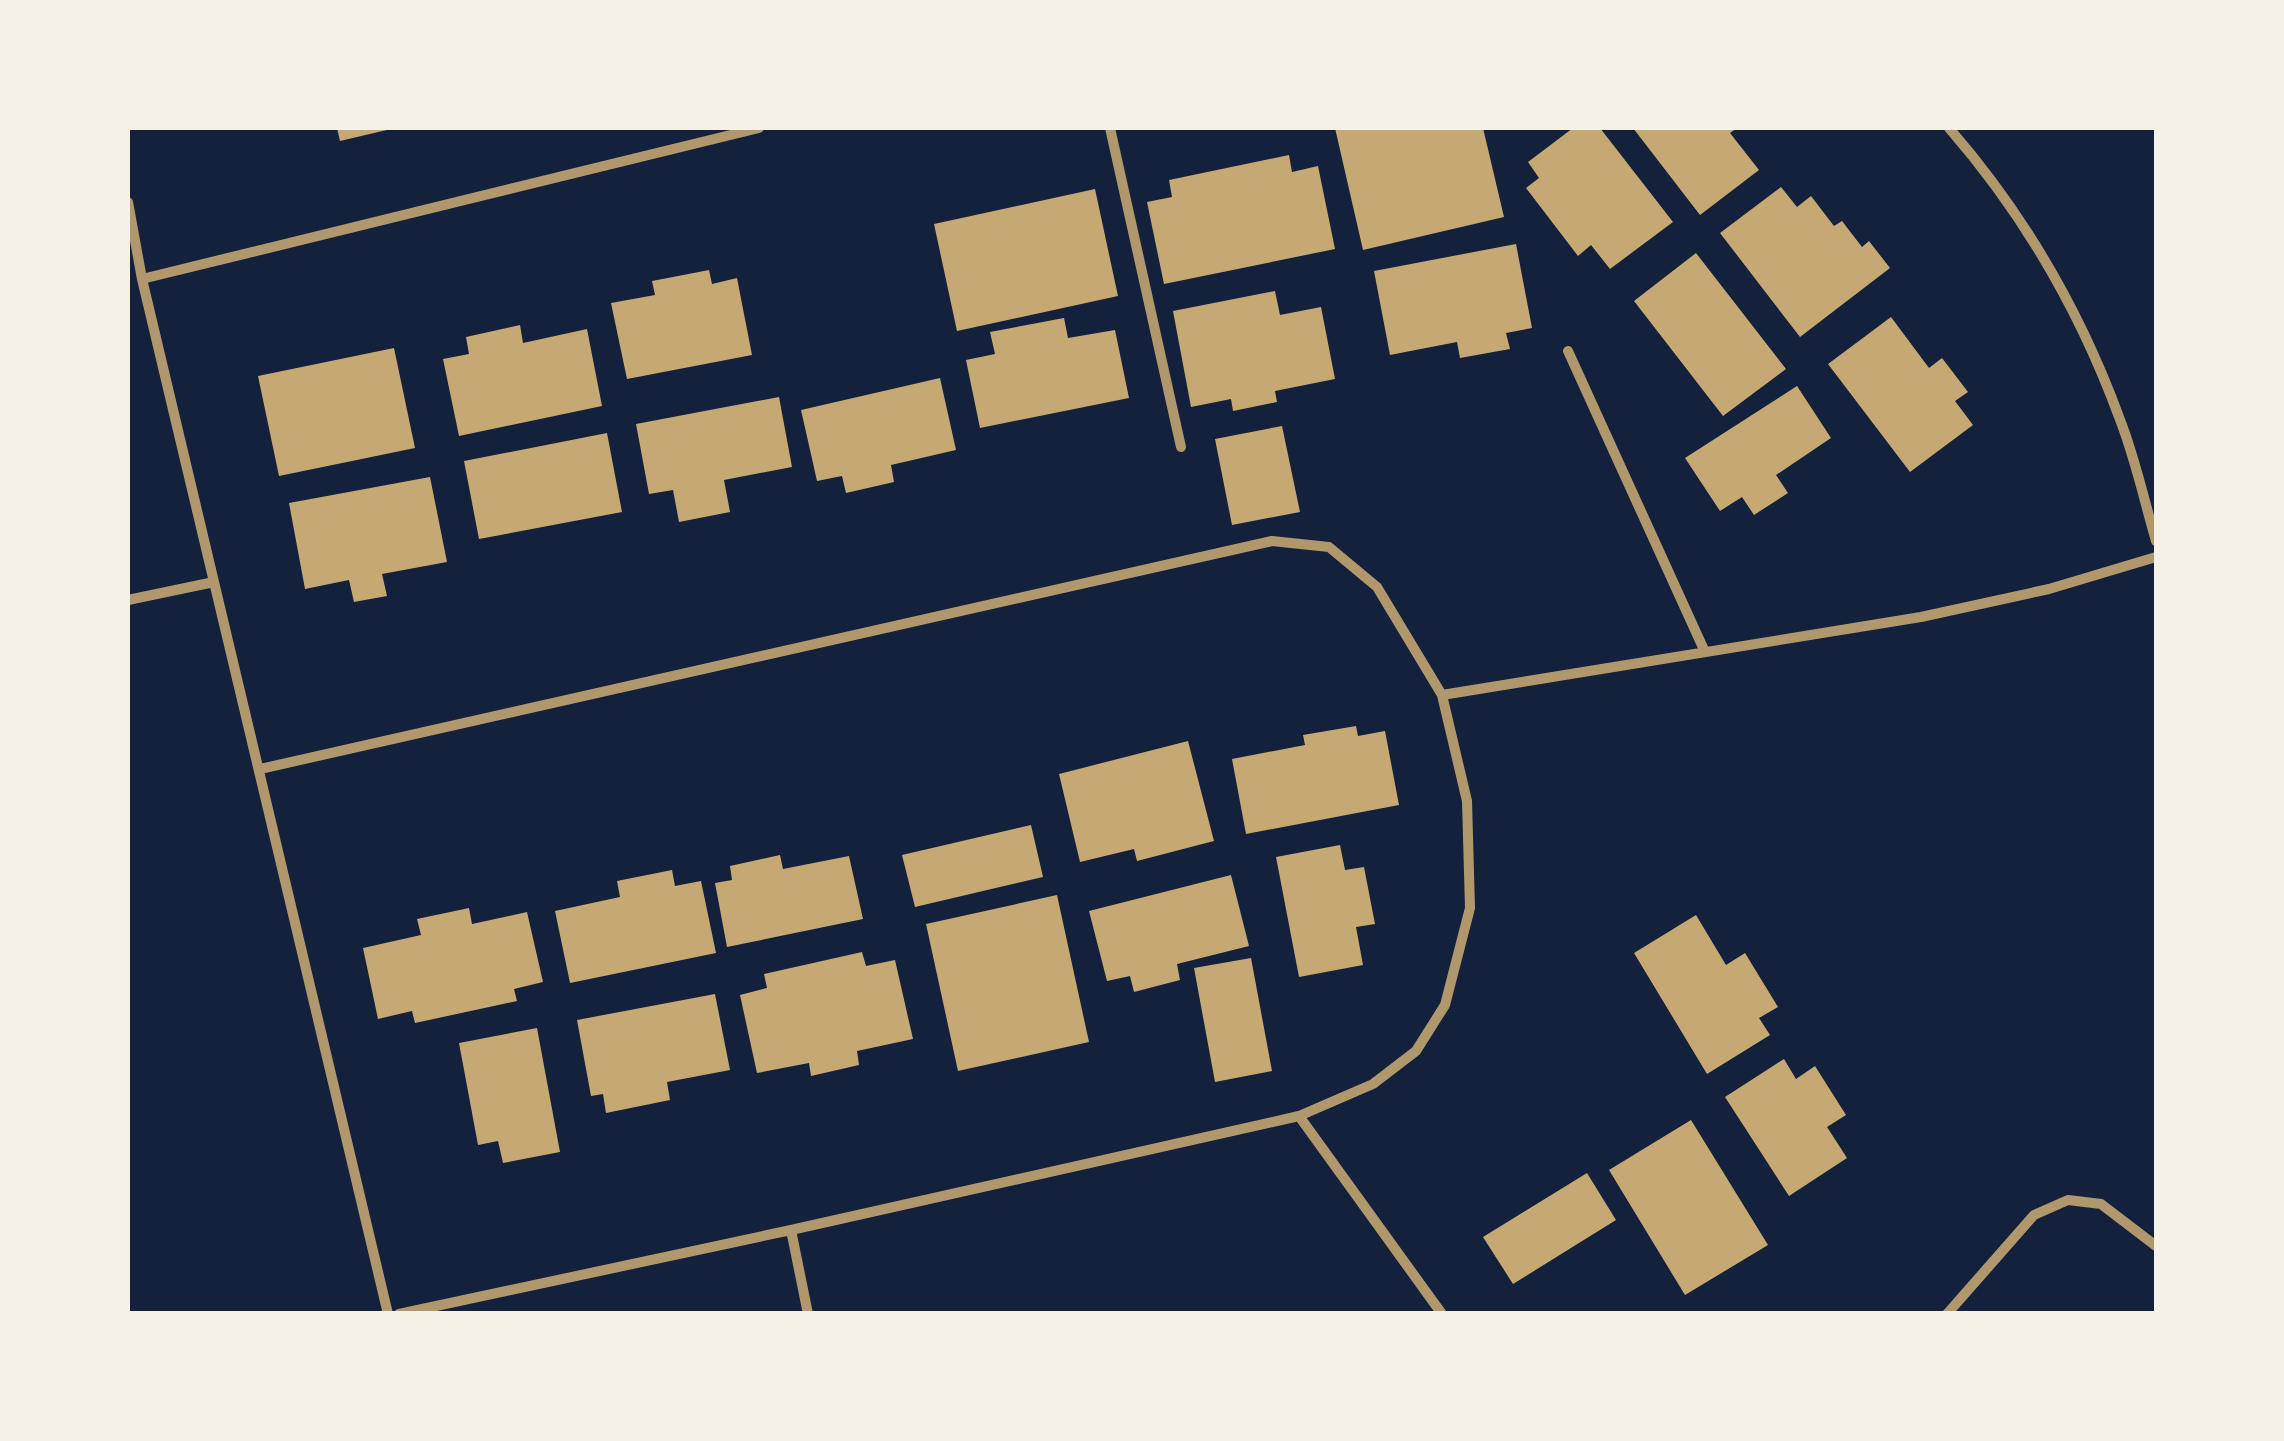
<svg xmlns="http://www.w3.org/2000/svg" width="2284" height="1441" font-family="Signika,sans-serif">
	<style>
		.building { fill: #c6a872 }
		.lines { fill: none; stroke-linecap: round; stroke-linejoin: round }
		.minor { stroke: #b1986c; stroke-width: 10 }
	</style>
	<rect width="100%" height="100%" fill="#14213d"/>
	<!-- building -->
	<path class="building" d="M337 128H391V129L340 141Z
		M1335 128H1483L1504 217 1363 250Z
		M1573 128H1600L1673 222 1610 269 1591 245 1578 256 1526 188 1539 178 1528 162Z
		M1633 128H1737L1730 133 1759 170 1700 215Z
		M1289 155 1292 172 1318 166 1335 249 1164 284 1147 202 1172 197 1169 180Z
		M1781 187 1797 207 1811 196 1834 226 1842 221 1862 247 1869 241 1890 268 1800 337 1720 233Z
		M1095 189 1118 296 957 331 934 224Z
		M1516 244 1532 328 1506 333 1510 349 1460 358 1457 342 1390 355 1374 271Z
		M1696 253 1786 369 1723 416 1634 301Z
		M709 270 712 284 737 278 752 355 627 379 611 303 655 295 652 281Z
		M1275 291 1280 315 1321 307 1335 379 1275 391 1277 402 1233 411 1231 399 1191 407 1173 311Z
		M1891 317 1929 368 1942 358 1968 392 1955 401 1973 425 1910 472 1828 364Z
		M1064 318 1068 338 1115 330 1129 398 980 428 966 360 995 354 990 332Z
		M520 325 523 343 587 329 602 406 459 436 443 359 469 354 466 337Z
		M394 348 415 448 279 476 258 376Z
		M940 378 956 450 891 465 894 482 846 493 842 476 817 481 801 410Z
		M1797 386 1831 438 1776 475 1788 493 1754 515 1742 497 1720 511 1685 458Z
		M779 397 792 467 724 480 730 512 679 522 673 490 649 494 636 424Z
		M1282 426 1300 512 1232 525 1215 439Z
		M607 433 622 512 479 539 464 461Z
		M430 477 447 562 382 574 387 596 354 602 349 580 305 589 289 503Z
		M1356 726 1358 736 1385 731 1399 805 1246 834 1232 759 1305 745 1303 735Z
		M1188 741 1214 841 1137 861 1134 849 1080 862 1059 774Z
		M1031 825 1043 877 915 907 902 855Z
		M1340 845 1345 870 1364 867 1375 924 1356 927 1363 965 1299 977 1276 857Z
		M780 855 783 869 849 856 863 919 727 947 715 883 732 880 730 866Z
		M672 870 675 886 701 881 716 953 570 983 555 911 620 897 617 881Z
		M1231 875 1249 946 1177 964 1180 980 1134 992 1130 976 1107 981 1089 911Z
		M1057 895 1089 1042 958 1071 926 924Z
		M469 908 472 924 527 912 543 982 514 989 517 1001 415 1023 412 1011 378 1019 363 948 421 935 417 919Z
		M1696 915 1726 965 1745 953 1778 1007 1759 1018 1770 1035 1707 1074 1634 953Z
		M862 952 866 966 895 960 913 1039 857 1051 859 1065 811 1076 809 1063 757 1073 740 995 767 988 764 974Z
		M1251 958 1272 1071 1215 1082 1194 968Z
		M715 994 730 1070 667 1082 670 1100 606 1113 603 1094 591 1096 577 1020Z
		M537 1028 560 1152 503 1163 498 1141 478 1145 459 1043Z
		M1784 1059 1796 1079 1815 1066 1846 1115 1827 1127 1847 1158 1789 1196 1725 1097Z
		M1691 1120 1768 1245 1685 1295 1609 1170Z
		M1587 1173 1616 1220 1513 1284 1483 1237Z"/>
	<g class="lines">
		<!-- minor -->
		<path class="minor" d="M1110 128 1181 447
			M1949 128C2023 213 2080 311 2119 417 2135 457 2144 500 2156 541
			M128 202 142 279 388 1314
			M142 279 759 128
			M1568 351 1705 652
			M128 600 214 582
			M1442 695 1921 617 2049 589 2156 557
			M260 769 1272 541 1329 547 1377 587 1442 695 1467 801 1470 908 1445 1005 1416 1051 1373 1084 1299 1116 791 1230 399 1314
			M1299 1116 1442 1314
			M791 1230 808 1314
			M1947 1314 2034 1215 2068 1200 2101 1204 2156 1246"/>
	</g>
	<!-- border -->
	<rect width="2284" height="1441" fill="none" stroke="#f6f1e7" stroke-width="260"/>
</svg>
